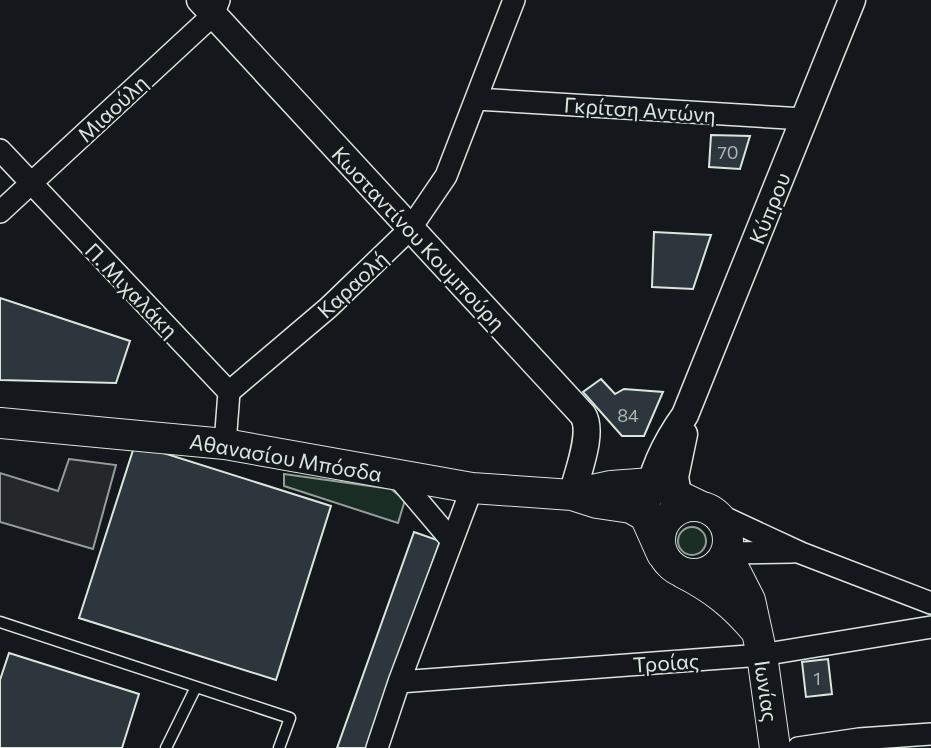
<svg xmlns="http://www.w3.org/2000/svg" width="931" height="748" font-family="Commissioner,sans-serif">
	<style>
		.green { fill: #1a2d24; stroke: #939e99; stroke-width: 2 }
		.parking { fill: #24282b; stroke: #939e99; stroke-width: 2 }
		.building { fill: #2c363c; stroke: #d8e6dc; stroke-width: 2 }
		.lines { fill: none; stroke-linecap: round; stroke-linejoin: round }
		.service-casing { stroke: #d8e6dc; stroke-width: 13 }
		.minor-casing { stroke: #d8e6dc; stroke-width: 24 }
		.tertiary-casing { stroke: #d8e6dc; stroke-width: 29 }
		.secondary-casing { stroke: #d8e6dc; stroke-width: 32 }
		.service { stroke: #14181c; stroke-width: 10 }
		.minor { stroke: #14181c; stroke-width: 21 }
		.tertiary { stroke: #14181c; stroke-width: 26 }
		.secondary { stroke: #14181c; stroke-width: 30 }
		.labels { text-anchor: middle; dominant-baseline: central; stroke-width: 5; stroke-linejoin: round; paint-order: stroke }
		.number-label { font-size: 18px; fill: #adbab4 }
		.street-label { font-size: 21px; fill: #d8e6dc; stroke: #14181c }
	</style>
	<rect width="100%" height="100%" fill="#14181c"/>
	<!-- green -->
	<path class="green" d="M284 474 391 489 405 500 398 523 284 486Z
		M678 541a14 14 0 1 1 28 0a14 14 0 1 1-28 0Z"/>
	<!-- parking -->
	<path class="parking" d="M69 459 116 465 93 549 0 522V473L58 491Z"/>
	<!-- building -->
	<path class="building" d="M711 135 750 136 740 169 709 167Z
		M654 232 711 235 693 289 652 287Z
		M0 298 130 341 116 383 0 380Z
		M601 379 615 394 624 389 663 392 644 436H622L583 392Z
		M135 444 331 506 276 680 79 618Z
		M414 532 440 541 367 748H337Z
		M9 653 139 694 122 748H0V680Z
		M828 659 832 694 806 697 802 662Z"/>
	<g class="lines">
		<defs>
			<path id="service" d="M0 622 290 718 279 748
				M166 748 196 687"/>
			<path id="minor" d="M476 99 804 119
				M0 150 229 392 225 444
				M0 212 213 15 219 0
				M229 392 328 308 410 229 446 176 514 0
				M397 476 452 541
				M715 513 801 553 931 603
				M726 553 792 552
				M399 682 762 655 931 627
				M377 748 399 682 472 488
				M798 748 859 739 931 734"/>
			<path id="tertiary" d="M200 0 583 415C594 433 577 474 572 495
				M678 494 675 477 684 434
				M647 503C651 472 667 440 685 415L852 0"/>
			<path id="secondary" d="M0 423 225 444 472 488 572 495 597 503 631 508 645 516 662 554
				M579 493 611 486 652 483 702 507
				M660 540a34 34 0 1 1 68 0a34 34 0 1 1-68 0Z
				M726 553 750 600 762 655 775 748
				M683 573C713 588 734 605 755 630"/>
		</defs>
		<!-- service casing -->
		<use href="#service" class="service-casing"/>
		<!-- minor casing -->
		<use href="#minor" class="minor-casing"/>
		<!-- tertiary casing -->
		<use href="#tertiary" class="tertiary-casing"/>
		<!-- secondary casing -->
		<use href="#secondary" class="secondary-casing"/>
		<!-- service -->
		<use href="#service" class="service"/>
		<!-- minor -->
		<use href="#minor" class="minor"/>
		<!-- tertiary -->
		<use href="#tertiary" class="tertiary"/>
		<!-- secondary -->
		<use href="#secondary" class="secondary"/>
	</g>
	<g class="labels">
		<!-- number labels -->
		<g class="number-label">
			<text x="728" y="152">70</text>
			<text x="628" y="415">84</text>
			<text x="817" y="678">1</text>
		</g>
		<!-- street labels -->
		<g class="street-label">
			<text transform="translate(112 108) rotate(-43)">Μιαούλη</text>
			<text transform="translate(640 109) rotate(4)">Γκρίτση Αντώνη</text>
			<text transform="translate(769 208) rotate(-68)">Κύπρου</text>
			<text transform="translate(419 238) rotate(47)">Κωσταντίνου Κουμπούρη</text>
			<text transform="translate(352 284) rotate(-43)">Καραολή</text>
			<text transform="translate(132 290) rotate(46)">Π. Μιχαλάκη</text>
			<text transform="translate(286 457) rotate(10)">Αθανασίου Μπόσδα</text>
			<text transform="translate(666 662) rotate(-4)">Τροίας</text>
			<text transform="translate(767 691) rotate(82)">Ιωνίας</text>
		</g>
	</g>
</svg>
